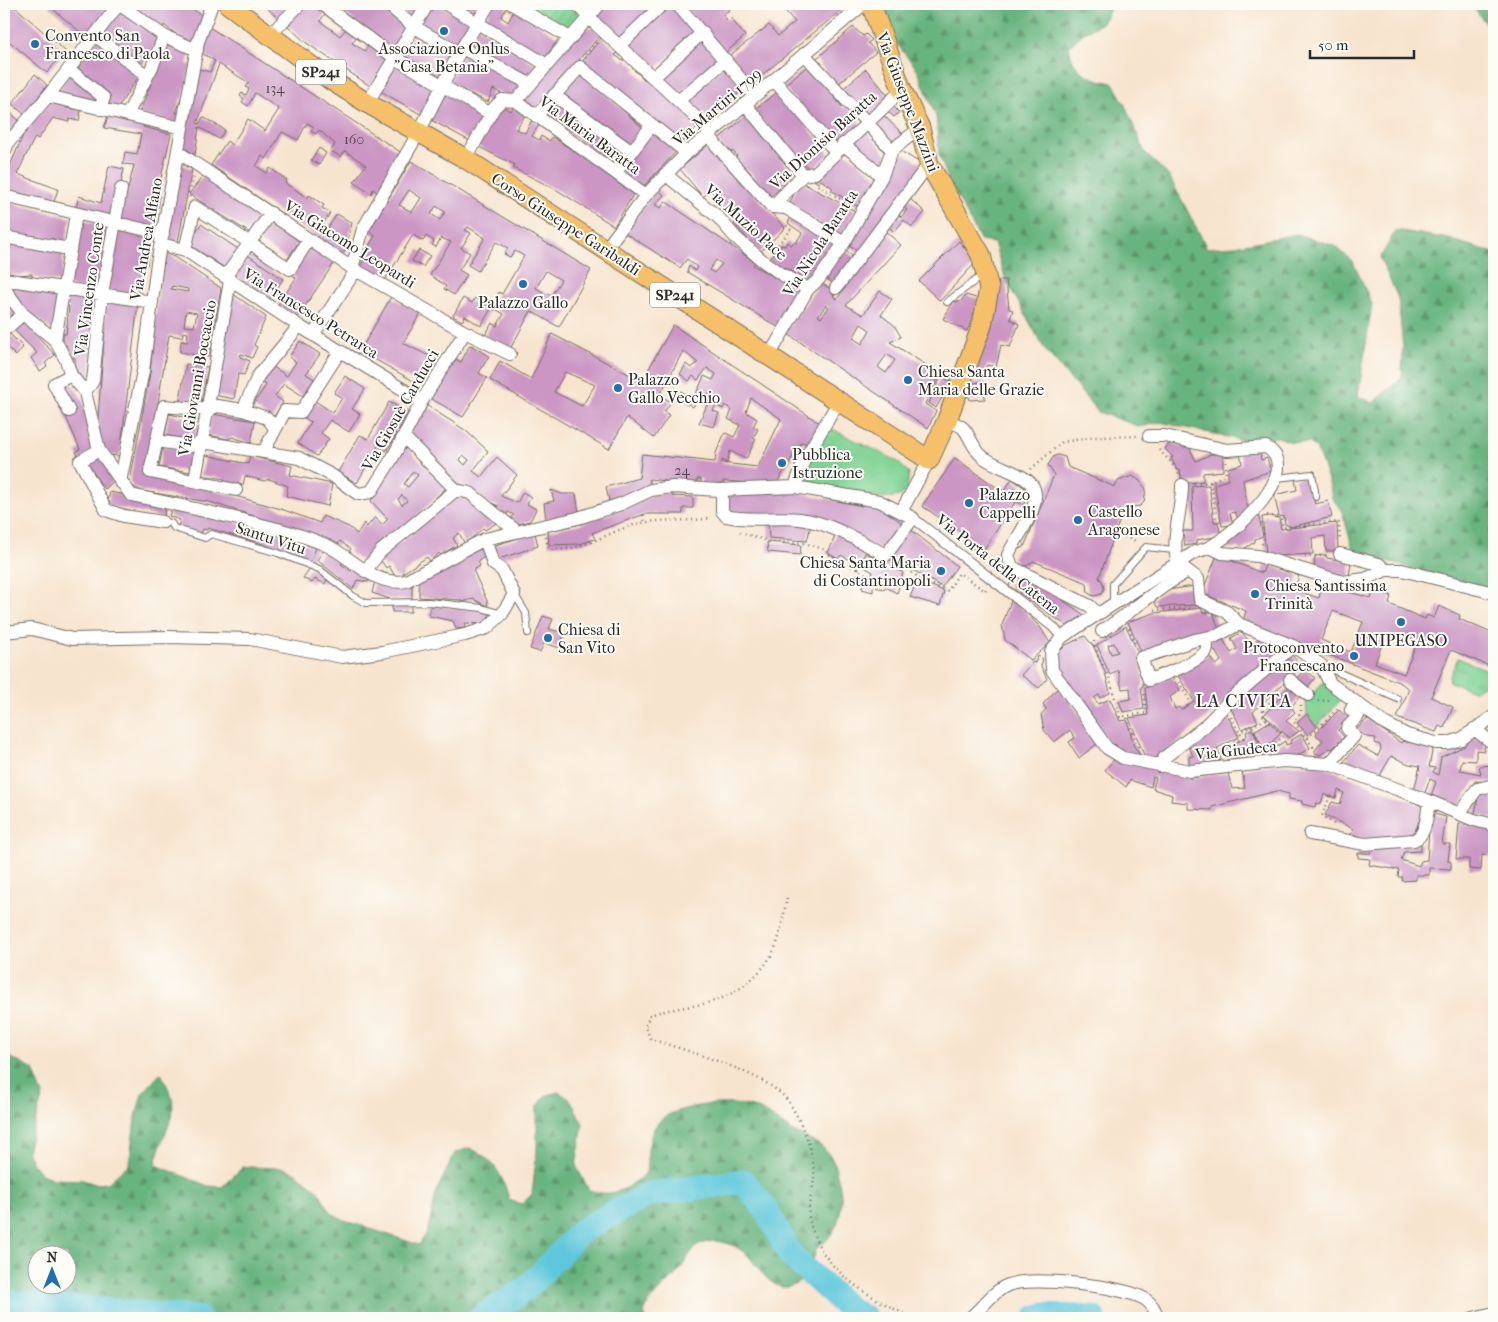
<svg xmlns="http://www.w3.org/2000/svg" width="1498" height="1322" font-family="'IM FELL French Canon',serif">
	<style>
		.grass { fill: url(#grass-tufts); stroke: #567e60 }
		.forest { fill: url(#forest-firs); stroke: #4a7054; fill-rule: evenodd }
		.park { fill: #80d294; stroke: #567e60 }
		.garden { fill: url(#garden-furrows); stroke: #567e60 }
		.lines { fill: none; stroke-linecap: round; stroke-linejoin: round }
		.river { stroke: #5fc7db; stroke-width: 25 }
		.building { fill: #cb96c4; fill-rule: evenodd }
		.service-casing { stroke: #726c64; stroke-width: 8 }
		.pedestrian-casing { stroke: #726c64; stroke-width: 11 }
		.minor-casing { stroke: #726c64; stroke-width: 14 }
		.primary-casing { stroke: #726c64; stroke-width: 21 }
		.path { stroke: #726c64; stroke-width: 2.5; stroke-dasharray: 1 4; stroke-linecap: butt }
		.service { stroke: #fff; stroke-width: 6 }
		.pedestrian { stroke: #fff; stroke-width: 9 }
		.minor { stroke: #fff; stroke-width: 12 }
		.primary { stroke: #f6c06b; stroke-width: 19 }
		.poi-dot { fill: #1f6fb2; stroke: #fdfcf7; stroke-width: 2 }
		.labels { text-anchor: middle; dominant-baseline: central; stroke-width: 4; stroke-linejoin: round; paint-order: stroke }
		.number-label { font-size: 14px; fill: #534651 }
		.shield { fill: #fdfcf7; stroke: #6a6a68; stroke-width: 1 }
		.shield-label { font-size: 15px; font-weight: bold; fill: #2b2b2b }
		.poi-label { font-size: 16px; fill: #2b2b2b; stroke: #fdfcf7; text-anchor: start }
		.street-label { font-size: 16px; fill: #2b2b2b; stroke: #fdfcf7 }
		.neighbourhood-label { font-size: 18px; letter-spacing: 1px; fill: #2b2b2b; stroke: #fdfcf7 }
	</style>
	<defs>
		<pattern id="grass-tufts" width="24" height="20" patternUnits="userSpaceOnUse" patternTransform="scale(1.25)"><rect width="24" height="20" fill="#80d294"/><path d="M3 7l-1-3M5 7V3M7 7l1-3M15 17l-1-3M17 17v-4M19 17l1-3" fill="none" stroke="#6fb480"/></pattern>
		<pattern id="forest-firs" width="22" height="20" patternUnits="userSpaceOnUse" patternTransform="scale(1.25)"><rect width="22" height="20" fill="#68b47e"/><path d="M5 1l3.5 6h-7zM16 11l3.5 6h-7z" fill="#569367"/></pattern>
		<pattern id="garden-furrows" width="10" height="10" patternUnits="userSpaceOnUse" patternTransform="scale(1.25)"><rect width="10" height="10" fill="#80d294"/><path d="M-1 1l2-2M0 10L10 0M9 11l2-2" fill="none" stroke="#6fb480"/></pattern>
	</defs>
	<rect width="100%" height="100%" fill="#fdfcf7"/>
	<filter id="ink" filterUnits="userSpaceOnUse"><feTurbulence type="fractalNoise" baseFrequency=".02" numOctaves="2"/><feDisplacementMap in="SourceGraphic" scale="10" xChannelSelector="R" yChannelSelector="G"/><feConvolveMatrix kernelMatrix="1 2 1 2 8 2 1 2 1" color-interpolation-filters="sRGB"/></filter>
	<filter id="wash" filterUnits="userSpaceOnUse"><feTurbulence type="fractalNoise" baseFrequency=".0096" numOctaves="4" result="noise"/><feDisplacementMap in="SourceGraphic" scale="20" xChannelSelector="R" yChannelSelector="G"/><feGaussianBlur stdDeviation="1.12" result="paint"/><feColorMatrix in="noise" values="0 0 0 0 0 0 0 0 0 0 0 0 0 0 0 0 0 1.4 0 .05"/><feComposite in="paint" operator="in"/></filter>
	<g filter="url(#wash)">
		<rect width="100%" height="100%" fill="#f7e4ce"/>
		<!-- grass -->
		<path class="grass" d="M1458 658 1490 671 1485 685 1474 691 1450 682 1449 678Z"/>
		<!-- forest -->
		<path class="forest" d="M880 4H1106L1110 9 1102 23 1086 31 1069 46C1073 73 1088 78 1113 83L1124 103 1145 153 1169 176 1207 248 1235 246 1297 234 1335 246 1353 262 1372 304 1358 396 1373 403 1402 378 1403 347 1398 298 1380 258 1396 230 1449 239 1494 253V590L1354 553 1342 511 1332 498 1329 482 1316 448 1310 443 1291 442 1278 437 1241 440 1160 422 1141 427 1098 412 1044 348 1006 280 994 243 981 241 949 181 939 155 936 116 917 69 893 39Z
			M1471 4H1494V34L1474 8Z
			M10 1057 33 1070 43 1095 27 1150 32 1163 41 1174 54 1179 83 1180 95 1184 108 1183 129 1164 135 1120 142 1094 161 1073C164 1081 170 1090 172 1098 177 1120 157 1143 156 1165L208 1186 222 1187 243 1167 284 1168 296 1173 318 1190 331 1213 344 1220 419 1245 427 1233 437 1190 455 1153 469 1148C492 1157 504 1176 509 1200L522 1204 532 1194 537 1151V1108L545 1096 558 1092 570 1099 583 1124 576 1166 589 1190C612 1199 629 1188 646 1173 648 1156 647 1131 662 1119 681 1104 736 1099 758 1109 771 1115 781 1124 793 1132 803 1137 819 1142 826 1151 833 1157 835 1166 837 1175 846 1202 841 1233 816 1249L809 1276C801 1281 791 1289 781 1287 767 1283 759 1268 750 1258 738 1244 712 1234 695 1248 689 1253 685 1263 680 1270 667 1285 651 1294 644 1313L646 1318H4V1059ZM38 1254H68V1284H38Z"/>
		<!-- park -->
		<path class="park" d="M828 427 897 461 909 473C908 481 908 490 901 495 888 504 822 486 804 482L806 465Z
			M1323 682 1342 698 1317 727 1307 714 1306 703Z"/>
		<!-- garden -->
		<path class="garden" d="M530 4H568L582 15 567 32 527 8Z"/>
		<g class="lines">
			<!-- river -->
			<path class="river" d="M4 1302 199 1318
				M480 1318 526 1289 582 1230 649 1194 743 1181 767 1211 791 1256 848 1308 865 1318
				M1036 1318 1043 1315 1093 1318"/>
		</g>
		<g id="blocks">
			<!-- building -->
			<path class="building" d="M4 4H12L65 51 47 73 4 37Z
				M47 4H113L86 37Z
				M124 4H186L204 17 194 48 164 25 162 29Z
				M263 4H295L280 20Z
				M303 4H318L327 11 320 21 340 36 347 28 357 36 352 43 365 51 369 44 388 58 370 86 305 42 285 23Z
				M332 4H380L409 25 393 50Z
				M393 4H423L412 20Z
				M431 4H439L472 23 457 49 418 25Z
				M452 4H487L477 19Z
				M493 4 508 6 501 17 508 22 515 9 559 38 543 61 483 24Z
				M607 4H658L622 40 596 16Z
				M671 4 697 29 653 72 625 48Z
				M682 4H724L729 10 723 15 727 20 730 17 745 36 725 53Z
				M797 4H849L751 84 729 56 769 25 778 36 795 22 786 12Z
				M121 8 161 40 139 66 101 34Z
				M206 25 402 153 377 192 373 189 371 194 354 182 366 165 345 151 341 157 331 151 335 144 319 130 316 134 311 131 314 127 307 123 298 140 282 132 266 159 262 156 256 166 267 173 270 168 287 180 285 183 308 198 309 195 324 205 322 208 330 213 322 226 327 229 337 214 352 223 345 252 341 254 211 165 227 141 232 145 248 119 265 131 279 109 255 93 248 106 242 102 244 99 240 96 242 93 246 95 249 89 246 87 249 83 219 64 197 124H199L203 117 225 130 219 139 199 127 195 155 182 146 196 68 210 72 215 61 200 52Z
				M585 25 590 29 592 27 601 35 532 112 518 100Z
				M478 27 538 66 527 80 494 61 495 58 480 48 479 52 467 45Z
				M853 27 863 36 866 34 872 40 868 43 876 52 837 85 816 59Z
				M414 32 457 55 443 82 399 56Z
				M602 37 618 52 615 55 623 61 625 58 636 68 634 70 645 80 648 77 700 125 682 143 580 64Z
				M98 39 140 74 117 109 106 106 74 69Z
				M700 39 718 58 678 95 660 78Z
				M167 42 190 54 187 64 191 65 183 99 181 98 176 113H180L178 123 139 114Z
				M464 53 522 85 511 98 493 89 488 102 448 83Z
				M394 62 436 87 422 115 377 89Z
				M810 64 833 90 831 93 843 108 846 106 861 124 837 148 783 86Z
				M725 66 744 89 730 100 728 97 725 98 728 103 702 121 683 102Z
				M866 69 890 98 867 119 840 91Z
				M581 72 645 130 629 149 560 96Z
				M35 74 47 85 25 115 12 104Z
				M69 74 102 98 99 105 56 94Z
				M779 91 829 154 811 171 802 161 799 163 753 110Z
				M442 92 485 116 470 141 429 119Z
				M50 101 68 105 66 108 81 110 79 121 69 119V122L53 118 38 139 35 137 17 174 58 189 53 205 4 192V180L24 133Z
				M555 101 626 151 614 166 543 114Z
				M891 104 899 112 894 117 886 110Z
				M499 105 511 111 513 107 526 114 516 129 525 133 532 120 539 125 532 136 539 140 541 136 549 141 552 137 636 190 614 226 557 190 513 168 515 165 475 145Z
				M4 108 20 121 11 134 4 129Z
				M749 114 760 129 758 130 764 137 767 136 774 145 771 147 795 175 771 196 748 170 744 173 733 159 737 156 733 151 728 154 717 140Z
				M882 114 903 134 893 144 872 124Z
				M108 116 144 124 143 127 171 134 157 195 160 196 158 208H154L152 218H156L153 229 118 222 126 188 128 189 134 165 123 164 125 152 137 154 141 134 104 128Z
				M652 129 677 151 642 188 619 170Z
				M865 129 887 155 880 168 851 142Z
				M709 144 785 228 760 252 734 224 737 222 730 213 728 215 711 190 703 197 680 169Z
				M319 148 326 153 319 165 311 160Z
				M842 150 877 176 859 207 831 190 833 188 821 180 818 183 812 178Z
				M899 150 922 164 861 253 846 244Z
				M411 161 591 270 559 327 531 311 510 349 485 336 492 323 497 326 504 314 492 307 481 326 465 316 462 321 453 316 463 298 472 303 475 298 491 307 499 292 502 294 524 256 515 251 510 257 504 254 508 248 496 242 478 271 468 265 485 238 468 227 465 230 471 233 461 248 470 253 459 270 467 275 454 295 444 289 446 286 430 275 451 242 441 238 436 247 432 245 434 241 426 236 423 241 413 235 385 280 360 266 365 259 362 257 375 236 369 231ZM409 190 421 198 412 212 399 205ZM436 206 445 212 440 220 431 214ZM546 271 561 280 551 296 536 288Z
				M180 164 192 169 178 242 165 239Z
				M109 166 124 169 121 183 117 184 109 218 76 208 79 196 101 203Z
				M203 176 262 215 250 233 189 194Z
				M799 181 855 211 840 238 790 203Z
				M658 189 664 195 655 205 661 208 665 201 755 262 753 265 770 275 772 272 802 291 781 329 687 272 689 266 695 271 697 267 687 259 680 268 625 233ZM716 260 722 264 714 273 709 270Z
				M909 198 925 212 912 227 904 220 894 232 888 226 898 214 901 217 907 210 902 206Z
				M4 201 71 218 65 244 53 242 54 239 42 238V240L4 233Z
				M792 215 837 243 813 278 811 277 807 281 785 267 782 271 768 261 781 245 785 246 787 242 791 245 794 242 796 243 802 233 788 223Z
				M78 219 109 227 99 292 68 286Z
				M269 220 299 241 287 260 256 239Z
				M201 224 238 249 225 268 188 244Z
				M117 229 151 237 147 265H144L139 299 105 293Z
				M884 230 901 245 846 305 863 315 880 291 892 299 881 315 894 325 901 337 890 342 940 374 925 404 936 411 928 428 785 332 820 283 836 291 833 296 837 299 846 287 842 285ZM826 305 829 307 821 318 818 316ZM861 324 870 330 862 344 853 338ZM887 354 895 360 886 373 878 367Z
				M4 240 64 250 61 282 32 277V274L4 276Z
				M959 241 976 262 940 301 919 281Z
				M309 247 334 263 297 318 278 305 296 278 291 274Z
				M419 250 430 256 423 267 412 261Z
				M844 250 856 258 836 285 823 277Z
				M162 252 174 257 221 288 209 357 180 352 181 341 187 342 188 333 183 332 182 337 169 335 146 475 228 494 281 509 320 523 323 516 349 527 357 534 364 523 367 527 375 517 382 525 388 519 371 501 404 445 447 487 366 564 349 552 351 549 340 541 337 546 267 520 209 502 142 491 132 486 130 481 150 373ZM172 286 188 289V292L171 289ZM186 311 197 313 194 327 184 326ZM413 471 418 475 408 487 404 484ZM402 495 407 501 402 505 398 499Z
				M246 254 283 279 270 299 233 274Z
				M999 280H1006L1009 309 1013 310 1010 319 1019 324 1010 347 1001 345 996 367 987 365 984 376 969 374 994 313Z
				M10 283 60 290 55 332 23 308 10 288Z
				M68 292 96 296 90 381 80 380 75 367V358L69 357 66 345 63 344V334H66L69 306H66Z
				M233 294 266 317 254 345 257 347 252 358 241 354 240 357 250 361 244 375 238 374 234 399 214 395Z
				M966 295 979 299 967 331 943 319 954 301 960 302Z
				M391 297 421 313 403 343 431 357 417 383 360 351Z
				M4 298 19 314 4 323Z
				M107 299 138 303 120 456 107 455 97 431Z
				M23 320 55 355 45 363 47 366 40 371 31 358 37 353 13 329Z
				M673 325 821 424 808 445 802 442 776 484 723 481V485L701 484V479H697V485L649 479 651 487 610 506 606 487 639 478 642 454 715 462 716 453 723 437 726 433 734 437 740 425 728 419 732 410 725 405 723 409 716 405 713 411 719 413 714 427 699 423 711 396 708 393 704 401 698 398 693 407 678 397 681 391 694 399 704 376 713 380 716 374 707 368 698 380 693 376 689 381 680 374 686 364 691 368 698 363 683 351 660 395 671 402 664 412 669 415 654 438 627 417 609 449 490 380 500 361 531 379 552 334 642 381ZM565 372 595 385 582 406 554 392ZM751 398 781 419 758 467 722 463V460L727 463 730 451 746 459 756 439 753 438 758 429 753 427 757 419 746 412Z
				M4 328 23 347 16 356 4 344Z
				M300 341 320 354 306 374 314 379 303 396 284 384 275 396 283 402 272 420 252 406 266 385 258 380 269 364 287 376 296 362 289 357Z
				M470 345 489 356 479 373 487 378 463 417 430 398 454 358 461 362Z
				M186 364 208 367 200 408 179 405Z
				M345 376 365 389 352 409 360 414 349 432 330 420 321 433 329 439 317 456 298 443 311 422 303 417 314 400 333 413 342 398 334 393Z
				M941 376 951 382 936 408 929 403Z
				M71 381 84 403 95 447 80 460 76 452 80 449 65 415 58 388Z
				M984 382 985 399 970 400 969 397H963L968 383Z
				M389 402 408 412 399 430 397 429 394 433 397 434 391 444 386 451 378 446 357 483 338 472 360 435 368 439Z
				M426 405 465 430 488 451 473 471 481 477 497 457 517 475 501 496 517 503 523 492 531 497 527 504 536 509 530 521 518 524 510 518 514 515 508 512 506 516 496 509 498 506 494 504 493 507 468 486 466 488 461 484 458 487 408 436ZM463 455 469 460 465 465 460 460Z
				M169 414 199 420 195 441 165 435Z
				M212 414 255 421 251 443 232 437 228 439 208 435Z
				M1171 442 1185 448 1188 445 1196 461 1211 454H1223V471L1203 473V481L1182 484 1180 470H1177L1171 458 1173 457 1165 449Z
				M163 446 194 451 190 472 159 467Z
				M1259 449 1261 460 1267 458 1271 471 1243 480 1248 511 1238 519 1235 512 1230 513 1233 525 1222 526 1214 484 1228 480V468L1242 464 1240 452Z
				M97 453 116 479 105 489 92 472 86 461Z
				M206 455 248 464 250 456 292 466 290 475 332 484 328 506 286 496 288 486 269 479 264 481 245 476 243 485 224 481 225 479 201 475Z
				M1058 455 1065 457 1068 467 1115 487 1118 481 1132 476 1139 480 1146 489 1144 502 1140 506 1124 508 1099 578 1102 581 1104 588 1101 594 1094 596 1088 593 1087 583 1033 561 1027 566 1018 565 1013 557 1016 550 1024 547 1054 475 1048 465 1054 456Z
				M955 458 1003 492 1012 479 1031 492 1023 505 1016 501 980 555 967 545 971 539 922 506Z
				M1310 477 1315 504 1328 501 1332 517 1291 527 1285 524 1284 517 1279 516 1274 495 1297 490 1295 479Z
				M1209 485 1214 522H1218L1221 536 1196 540V544L1185 546 1183 531H1193L1192 486Z
				M551 490 562 494H576L579 513 546 519 544 503 554 501Z
				M784 490 862 506 863 501 881 508 905 525 885 551 792 515 728 511 729 491Z
				M110 492 165 503 164 518 107 505Z
				M672 492V496L693 497V508H683V514H645L592 533 595 539 580 544 549 545 548 531 581 524 626 508 652 495Z
				M460 494H464L498 522 485 530 483 528 465 544 459 533 453 538 457 545 441 555 439 553 430 561 427 557 403 573 402 579 395 576 389 566 386 568 379 558 417 530 415 527Z
				M173 505 285 536 316 548 310 563 266 545 208 528 207 530 203 529 201 534 178 527 180 520 169 516Z
				M1258 513 1263 536 1255 539V542L1240 551 1239 548H1224L1222 540Z
				M1270 516 1279 518 1281 529 1337 523 1338 551H1326L1325 536 1312 538 1313 554 1276 556 1266 553 1262 517Z
				M768 521 811 525 807 541 769 538Z
				M910 529 957 566 942 587 889 556Z
				M837 532 866 551 860 562 857 561 855 563 841 555 838 559 828 553Z
				M535 533 538 546 499 559 495 556 492 546Z
				M767 542 801 545 800 555 768 552Z
				M482 544 488 555 478 561 480 566 473 570 488 603 487 606 473 599 462 602 461 600 419 597V577Z
				M324 550 329 554 332 552 343 561 341 564 351 571 354 567 370 576 368 582 357 580 353 589 317 560Z
				M867 553 878 559 880 555 894 562 892 566 903 573 897 593 885 587V589L873 587V592L862 589 863 579 870 580 873 572 861 565Z
				M1217 555 1262 573 1266 563 1299 576 1294 590 1319 598 1322 585 1371 598 1373 591 1391 595 1389 604 1425 619 1427 615 1434 618 1439 606 1460 615 1459 619 1494 634V668L1451 650 1431 697 1453 707 1444 728 1439 726 1436 732 1397 718 1409 689 1401 683 1243 621 1246 611 1202 593ZM1333 611 1363 622 1351 652 1321 640ZM1386 633 1416 645 1404 674 1375 663Z
				M1326 555 1327 558 1351 562 1349 577 1314 570 1315 556Z
				M310 568 328 577 325 584 315 579 312 583 303 578Z
				M1014 573 1057 596 1084 615 1067 626 1009 586Z
				M917 580 944 591 940 606 910 597Z
				M375 581 412 583V599L393 600 372 593Z
				M1194 586 1196 605 1157 607 1153 598 1168 590Z
				M1012 598 1040 627 1050 643 1031 660 1005 640 1002 625Z
				M392 604H411V612H392Z
				M431 606 480 610 490 614 484 624 465 623 466 628 456 629 453 621 429 616Z
				M1201 608 1203 613 1213 612 1221 636 1231 653 1237 649 1231 638 1242 632 1257 652 1260 650 1255 643 1262 636 1281 649 1267 662 1265 659 1263 661 1266 667 1159 758 1147 762 1129 718 1148 715 1145 688 1172 677 1180 690 1170 697 1175 709 1179 707 1181 710 1194 701 1177 674 1209 654 1216 665 1221 661 1209 641 1142 654 1128 622 1154 613Z
				M543 616 553 619 549 629 564 633 560 648 544 643 540 652 530 649Z
				M1126 626 1139 655 1143 676V686L1141 687 1144 709 1123 712 1119 701 1131 699 1130 688 1122 689 1118 670 1110 675 1097 645ZM1114 643 1118 652 1111 654 1108 645Z
				M1085 636 1094 647 1105 672 1110 693 1100 698 1099 695 1094 698 1098 704 1110 699 1120 721 1127 720 1134 746 1140 755 1135 759 1126 756 1115 744 1112 747 1077 693 1073 695 1052 659 1066 645Z
				M1291 653 1301 667 1253 712 1258 722 1242 729 1229 705Z
				M1038 656 1043 659 1041 666 1047 679 1039 688 1021 675 1033 662 1035 663Z
				M1305 669 1315 678 1291 707 1295 712 1286 721 1299 731 1289 738 1264 715Z
				M1057 689 1070 701 1098 743 1079 758 1069 742 1075 738 1070 730 1054 742 1044 730 1041 715 1046 709 1043 704Z
				M1224 709 1239 737 1217 748 1221 760 1196 769 1189 767V757L1193 756 1187 743Z
				M1339 710 1348 718 1338 730 1344 737 1332 749 1330 748 1320 755 1314 752 1323 740 1316 735 1317 732Z
				M1307 714 1317 727 1308 735 1297 723Z
				M1367 719 1401 743 1402 741 1433 747 1429 767 1435 768 1433 772 1438 775 1441 757 1465 746 1466 737 1485 740 1484 751 1476 750V761L1462 760 1460 770 1481 774 1479 766 1494 765V782L1475 781 1457 809 1431 796 1436 782 1430 779 1424 795 1414 791 1420 766 1409 764 1391 756 1378 779 1343 763 1358 745 1378 756 1381 749 1380 745 1375 743 1376 738 1367 737 1356 730Z
				M1269 722 1281 733 1272 742 1263 747 1254 731Z
				M1494 725V740L1487 734Z
				M1252 729 1263 751 1265 760 1230 766 1224 749 1245 738 1247 735 1246 732Z
				M1302 734 1310 748 1291 759 1272 760 1268 752 1285 741 1286 745 1291 743 1290 741Z
				M1117 756 1189 773V778L1228 773 1232 789 1245 788 1242 770 1272 764 1318 765 1416 803 1424 808 1413 837 1384 839 1350 838 1353 829 1325 815 1332 802 1340 804 1344 793 1338 790 1336 798 1324 794 1321 804 1316 803 1315 807 1302 804V801L1289 799V794L1277 791 1212 807V810L1188 809V803L1171 801 1172 795 1153 789 1156 778 1153 777 1151 787 1130 780 1126 787 1105 770Z
				M1493 788 1494 819 1475 814 1479 791Z
				M1430 813 1446 817 1442 844H1450L1448 861 1451 862V869L1429 868V875H1416V880L1402 881V877H1398L1399 870 1369 865 1370 859 1358 858V853H1371V847L1421 844V851L1404 852 1401 860 1419 866 1421 861 1427 860Z
				M1459 824 1494 829V852L1492 856 1482 855 1481 870 1469 869V859H1456Z"/>
		</g>
	</g>
	<g filter="url(#ink)">
		<use href="#blocks" fill-opacity="0" stroke="#726c64" stroke-width="1"/>
		<g class="lines">
			<defs>
				<path id="service" d="M947 302 984 274
					M1277 478 1312 474 1316 497
					M163 522 171 523 174 528 205 538 211 534 278 553 319 569 353 596 366 603 429 602 482 608 502 614
					M515 595 526 613 528 633
					M1113 603V584L1146 547 1174 550
					M1322 665 1398 699"/>
				<path id="pedestrian" d="M913 518 1053 627 1062 637"/>
				<path id="minor" d="M119 4 164 36 197 50
					M322 4 395 58 491 114
					M387 4 413 26 459 53
					M446 4 547 65
					M512 4 570 38
					M577 4 588 17 703 124 716 145 772 207 786 208 844 243
					M677 4 755 96
					M95 35 147 76
					M270 35 300 4
					M619 46 663 4
					M462 48 530 84
					M804 54 892 150
					M69 69 104 98 100 109
					M654 77 703 32
					M774 80 836 152
					M554 95 632 152
					M48 96 182 128
					M516 101 646 195
					M678 101 726 60
					M367 103 428 4
					M745 104 803 175
					M127 115 152 67 164 36
					M536 116 580 67 687 153
					M843 144 882 176
					M178 152 352 268 465 332 510 354
					M4 153 8 143 48 96 119 4
					M466 159 494 108 502 100 516 101 600 4
					M616 172 652 125
					M665 174 718 217 735 237 763 261 781 274 808 289
					M4 196 163 234
					M772 207 803 175 815 173 902 90
					M4 237 69 249
					M161 244 185 250 299 326 422 401
					M185 250 195 207 290 269 309 239
					M605 250 646 195 687 153 864 4
					M352 268 363 229 419 132 459 53 489 4
					M225 277 271 213
					M4 279 152 302
					M4 288 23 314 55 340 66 360 71 375 85 392 99 450 131 495C174 504 216 513 258 524 282 530 306 536 328 546 353 558 375 587 406 581L485 539 578 518 621 504 651 490 673 487 718 490 795 487
					M836 288 929 164
					M7 328 23 314
					M313 335 356 270
					M55 340 76 214
					M769 356 808 289 819 279 844 243 882 176 892 150 920 128
					M85 392 93 381 102 294 121 189
					M243 410 258 376 299 326
					M69 411 54 384 71 375
					M947 420C951 422 961 425 964 429 971 438 973 449 983 457 996 466 1011 470 1024 478 1053 495 1017 534 1008 555L1012 567 1090 606 1097 614
					M1149 436H1165L1227 450 1266 447C1307 471 1232 535 1210 547 1206 549 1200 551 1195 552L1062 637 1051 652 1052 670 1107 748 1123 758 1190 771 1284 761 1329 764 1429 801 1474 820 1494 825
					M404 437 456 490
					M156 441 191 446 203 442 299 458 333 476 358 494 371 492 393 457 422 401 465 332
					M99 450 80 461 106 510 124 516 163 522
					M264 451 285 411 301 412 340 351
					M195 480 230 281
					M120 482 143 371 157 263 198 42 212 4
					M1182 485C1183 504 1168 551 1180 564 1185 570 1193 574 1198 579L1200 600 1227 612 1239 624 1293 646 1321 665 1330 683 1384 723 1407 735 1436 743H1448L1461 739 1494 716
					M236 490 150 472 164 406 209 410 217 406 243 410 267 418 275 428
					M456 490 470 493 515 530
					M722 490V511L726 516C750 522 776 516 800 519 831 523 859 541 886 555L913 518 879 501 795 487 804 460 839 401
					M901 512 929 460
					M1210 547 1222 553 1258 556 1343 582 1365 579 1386 570H1402L1494 593
					M1340 554 1379 564 1386 570
					M365 571 381 551 456 490
					M1102 631C1132 612 1157 588 1188 571
					M4 632 32 629 72 639 168 637 250 639 342 657 382 652 465 635 487 628 502 614 514 594 502 570 493 564 485 539
					M1220 634 1239 624
					M1206 639C1207 643 1208 647 1206 651 1199 662 1161 676 1149 680L1141 658 1195 640 1216 636
					M1290 680 1308 695
					M1474 729 1494 744
					M1329 764 1354 736 1347 728 1358 716 1351 710 1355 703
					M1159 766 1165 757 1204 727 1231 699 1293 646
					M1459 814 1477 789 1494 785
					M1310 834 1365 844 1414 840C1427 835 1427 813 1429 801
					M970 1318C982 1308 993 1291 1008 1285 1032 1276 1123 1286 1145 1299 1152 1304 1156 1311 1157 1318
					M1473 1318 1494 1313"/>
				<path id="primary" d="M228 4 329 79 367 103 466 159 929 460 947 420 982 325 989 289 981 255 929 164 920 128 902 90 871 4"/>
			</defs>
			<!-- service casing -->
			<use href="#service" class="service-casing"/>
			<!-- pedestrian casing -->
			<use href="#pedestrian" class="pedestrian-casing"/>
			<!-- minor casing -->
			<use href="#minor" class="minor-casing"/>
			<!-- primary casing -->
			<use href="#primary" class="primary-casing"/>
			<!-- path -->
			<path class="path" d="M586 55 596 42
				M818 185 851 206
				M190 197 188 194 194 178
				M771 252 791 230 786 225
				M1159 450 1172 463 1179 474
				M1031 469 1062 442 1096 437 1138 436
				M1211 482 1216 517 1220 523
				M1194 484 1211 482 1226 474V461
				M643 515 645 523
				M1267 515 1281 518 1283 527 1339 522 1340 542
				M740 532 767 541 805 543 826 550 827 554 866 574
				M1115 533 1138 542
				M546 537 548 548C578 554 602 535 630 526 659 517 684 523 711 518
				M1262 544 1264 538 1262 520
				M1305 557 1327 555
				M895 561 922 580 948 591 959 573 985 591 986 588
				M858 569 864 557
				M1154 610 1191 608
				M1129 628 1136 646
				M1094 641 1098 656 1109 677 1120 717 1146 713 1144 690
				M1179 682 1191 703
				M1318 701 1330 700
				M1301 705V713L1294 722 1313 747 1311 749
				M1231 717 1239 732
				M1127 718 1138 747
				M1266 719 1284 736 1267 749
				M1252 727 1264 749
				M1308 738 1338 708
				M1223 755 1222 748 1243 738 1240 732 1266 719 1263 715V710L1282 689
				M1330 796 1322 816 1334 824
				M787 898C784 912 782 926 778 940 768 972 735 998 702 1004 684 1008 667 1009 650 1015L645 1027 651 1039C686 1051 766 1072 788 1101 801 1119 816 1157 814 1179 813 1191 807 1204 809 1217 818 1270 869 1297 913 1318"/>
			<!-- service -->
			<use href="#service" class="service"/>
			<!-- pedestrian -->
			<use href="#pedestrian" class="pedestrian"/>
			<!-- minor -->
			<use href="#minor" class="minor"/>
			<!-- primary -->
			<use href="#primary" class="primary"/>
		</g>
	</g>
	<!-- markers -->
	<g class="poi-dot">
		<circle cx="444" cy="31" r="5"/>
		<circle cx="35" cy="44" r="5"/>
		<circle cx="523" cy="284" r="5"/>
		<circle cx="908" cy="380" r="5"/>
		<circle cx="618" cy="388" r="5"/>
		<circle cx="782" cy="463" r="5"/>
		<circle cx="969" cy="503" r="5"/>
		<circle cx="1078" cy="520" r="5"/>
		<circle cx="941" cy="571" r="5"/>
		<circle cx="1255" cy="594" r="5"/>
		<circle cx="1401" cy="622" r="5"/>
		<circle cx="548" cy="638" r="5"/>
		<circle cx="1354" cy="656" r="5"/>
	</g>
	<g class="labels">
		<!-- number labels -->
		<g class="number-label">
			<text x="275" y="88">134</text>
			<text x="354" y="139">160</text>
			<text x="682" y="470">24</text>
		</g>
		<!-- shield labels -->
		<g class="shield">
			<rect x="296" y="59.5" width="50" height="25" rx="4"/>
			<rect x="650" y="282.5" width="50" height="25" rx="4"/>
		</g>
		<g class="shield-label">
			<text x="321" y="72">SP241</text>
			<text x="675" y="295">SP241</text>
		</g>
		<!-- poi labels -->
		<g class="poi-label">
			<text x="45" y="35">Convento San<tspan x="45" dy="18">Francesco di Paola</tspan></text>
			<text x="444" y="48" text-anchor="middle">Associazione Onlus<tspan x="444" dy="18">"Casa Betania"</tspan></text>
			<text x="523" y="302" text-anchor="middle">Palazzo Gallo</text>
			<text x="918" y="371">Chiesa Santa<tspan x="918" dy="18">Maria delle Grazie</tspan></text>
			<text x="628" y="379">Palazzo<tspan x="628" dy="18">Gallo Vecchio</tspan></text>
			<text x="792" y="454">Pubblica<tspan x="792" dy="18">Istruzione</tspan></text>
			<text x="979" y="494">Palazzo<tspan x="979" dy="18">Cappelli</tspan></text>
			<text x="1088" y="511">Castello<tspan x="1088" dy="18">Aragonese</tspan></text>
			<text x="931" y="562" text-anchor="end">Chiesa Santa Maria<tspan x="931" dy="18">di Costantinopoli</tspan></text>
			<text x="1265" y="585">Chiesa Santissima<tspan x="1265" dy="18">Trinità</tspan></text>
			<text x="558" y="629">Chiesa di<tspan x="558" dy="18">San Vito</tspan></text>
			<text x="1401" y="640" text-anchor="middle">UNIPEGASO</text>
			<text x="1344" y="647" text-anchor="end">Protoconvento<tspan x="1344" dy="18">Francescano</tspan></text>
		</g>
		<!-- street labels -->
		<g class="street-label">
			<text transform="translate(908 102) rotate(69)">Via Giuseppe Mazzini</text>
			<text transform="translate(717 107) rotate(-40)">Via Martiri 1799</text>
			<text transform="translate(590 135) rotate(36)">Via Maria Baratta</text>
			<text transform="translate(823 140) rotate(-42)">Via Dionisio Baratta</text>
			<text transform="translate(746 222) rotate(42)">Via Muzio Pace</text>
			<text transform="translate(566 224) rotate(33)">Corso Giuseppe Garibaldi</text>
			<text transform="translate(146 239) rotate(-80)">Via Andrea Alfano</text>
			<text transform="translate(820 243) rotate(-57)">Via Nicola Baratta</text>
			<text transform="translate(350 244) rotate(32)">Via Giacomo Leopardi</text>
			<text transform="translate(89 289) rotate(-82)">Via Vincenzo Conte</text>
			<text transform="translate(311 313) rotate(32)">Via Francesco Petrarca</text>
			<text transform="translate(197 378) rotate(-80)">Via Giovanni Boccaccio</text>
			<text transform="translate(400 410) rotate(-60)">Via Giosuè Carducci</text>
			<text transform="translate(271 538) rotate(18)">Santu Vitu</text>
			<text transform="translate(998 564) rotate(38)">Via Porta della Catena</text>
			<text transform="translate(1236 750) rotate(-6)">Via Giudeca</text>
		</g>
		<!-- neighbourhood labels -->
		<g class="neighbourhood-label">
			<text x="1244" y="701">LA CIVITA</text>
		</g>
	</g>
	<!-- margin -->
	<rect width="1498" height="1322" fill="none" stroke="#fdfcf7" stroke-width="20"/>
	<!-- north arrow -->
	<g transform="translate(52 1270)"><circle r="24" fill="#fdfcf7" stroke="#a9a8a5"/>
	<path d="M0-4L9 19L0 12L-9 19Z" fill="#1f6fb2"/>
	<text y="-8" font-size="14" font-weight="bold" text-anchor="middle" fill="#2b2b2b">N</text>
	</g>
	<!-- scale -->
	<path d="M1310 50v8h104v-8" fill="none" stroke="#2b2b2b" stroke-width="2.5"/>
	<text x="1318" y="50" font-size="15" fill="#2b2b2b" stroke="#fdfcf7" stroke-width="4" paint-order="stroke">50 m</text>
</svg>
